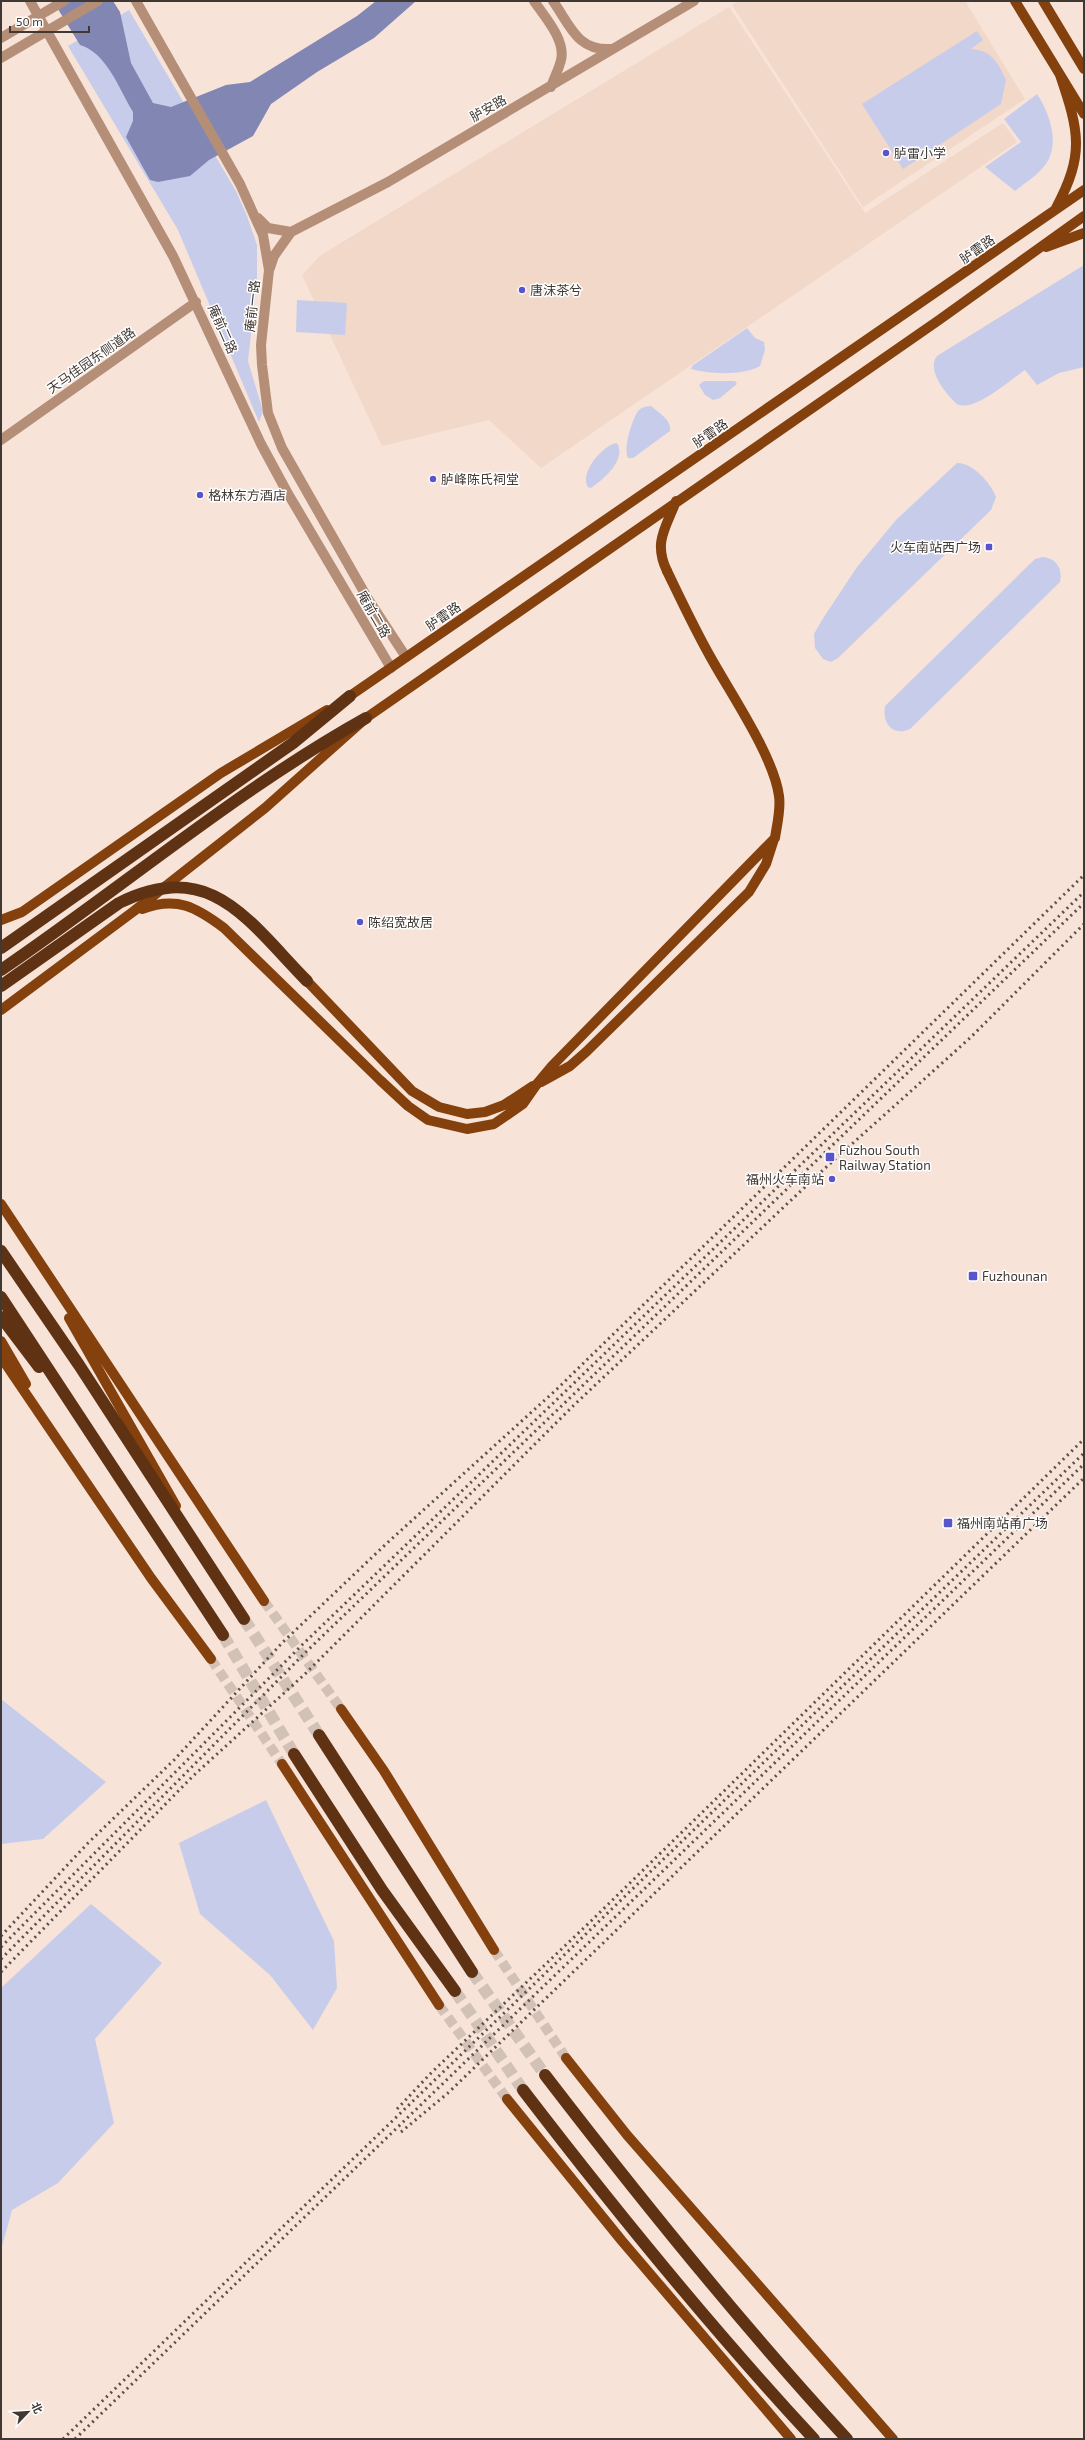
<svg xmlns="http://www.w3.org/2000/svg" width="1085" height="2440" font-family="'Exo 2','Noto Sans SC',sans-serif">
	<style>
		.built { fill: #f2d8c8 }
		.green { fill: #c8cceb }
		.water { fill: #8186b3 }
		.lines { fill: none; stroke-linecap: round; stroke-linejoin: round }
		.major-tunnel { stroke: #d2c1b7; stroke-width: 10; stroke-dasharray: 10 5; stroke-linecap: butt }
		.highway-tunnel { stroke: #d2c1b7; stroke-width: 12; stroke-dasharray: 12 6; stroke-linecap: butt }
		.minor { stroke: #b58e77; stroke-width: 10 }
		.major { stroke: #84410d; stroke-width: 10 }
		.highway { stroke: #5f3214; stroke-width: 12 }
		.rail { stroke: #5c524c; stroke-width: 3; stroke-dasharray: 2 4; stroke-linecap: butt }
		.major-bridge { stroke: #84410d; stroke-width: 10 }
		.highway-bridge { stroke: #5f3214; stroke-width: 12 }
		.poi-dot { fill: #5854cc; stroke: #fff; stroke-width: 1.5 }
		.labels { text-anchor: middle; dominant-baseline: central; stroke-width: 3; stroke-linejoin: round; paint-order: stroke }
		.street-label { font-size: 13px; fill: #403833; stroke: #fff }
		.poi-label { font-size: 13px; fill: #403833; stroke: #fff; text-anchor: start }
	</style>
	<rect width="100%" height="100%" fill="#f7e3d8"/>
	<!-- built -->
	<path class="built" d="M738 1H965L1025 99 863 207 732 5Z
		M729 7 865 213 1003 123 1017 142 541 468 489 420 382 446 302 275 321 255Z"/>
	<!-- green -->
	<path class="green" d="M129 10 236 191 247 216 257 245V280L248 361 263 411 259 422 178 230 68 46Z
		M977 31 983 40 971 49C991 50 998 62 1006 80L1001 104 903 169 862 104Z
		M1037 94C1050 114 1060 143 1046 164 1038 175 1025 183 1015 191L985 167 1021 142 1004 119Z
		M1084 265V367L1059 373 1037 385 1025 370C1010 380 974 413 957 404 946 394 926 370 937 356Z
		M297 300 347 303 345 335 296 332Z
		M747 328 755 338 764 342 765 350 760 366C743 376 709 374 691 369L692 366Z
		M704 381H735L737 384 720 398 713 400 705 395 699 385Z
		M651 406C659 413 672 420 670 431L633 458H628C623 449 632 418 639 410 642 407 647 406 651 406Z
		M617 443C627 460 603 480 591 488L588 487C579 474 602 445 617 443Z
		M957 463C972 462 991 483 996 497L991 510 838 658 831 662 823 659 815 648 814 634 822 620 857 567 896 520Z
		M1043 557C1057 558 1063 570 1060 582L910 729C892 737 882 723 885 706L1035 559Z
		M1 1699 106 1782 43 1839 1 1844Z
		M266 1800 334 1941 337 1988 313 2030 270 1975 200 1914 179 1843Z
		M91 1904 162 1963 95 2039 114 2123 58 2183 12 2210 1 2250V1988Z"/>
	<!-- water -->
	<path class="water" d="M53 1H113L120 12 131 63 153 103 171 107 226 85 250 82 357 16 376 1H416L374 38 317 72 271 104 253 136 209 160 190 176 158 182 150 180 126 137 133 121V112C119 89 107 53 80 45Z"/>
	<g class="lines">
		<!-- major-tunnel -->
		<path class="major-tunnel" d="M264 1601 341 1709
			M211 1659 282 1764
			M494 1950 566 2058
			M439 2005 507 2099"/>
		<!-- highway-tunnel -->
		<path class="highway-tunnel" d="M244 1619 319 1735
			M223 1635 294 1754
			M472 1972 545 2075
			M455 1991 523 2090"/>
		<!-- minor -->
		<path class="minor" d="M30 1 173 256 261 444 287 492 391 668
			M136 1 240 184 263 235 269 270 261 345 262 365 268 413 282 448 368 599 406 657
			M534 1C544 16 566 40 561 60 559 69 554 78 551 87
			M553 1C570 25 577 51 611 49
			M1 38 64 1
			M1 58 98 1
			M258 218 268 228 291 232
			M270 268 274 256 291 232 388 182 694 1
			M1 440 196 302"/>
		<!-- major -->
		<path class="major" d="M1015 1 1084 114
			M1043 1 1084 69
			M1056 208C1085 154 1079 131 1060 75
			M1046 247 1084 233
			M667 571C653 542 666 528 676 501
			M344 700 1084 190
			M142 909C177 896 196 907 224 928L380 1080 408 1106 428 1120 467 1129 494 1124 523 1104 537 1084
			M1 920 22 912 221 773 327 710
			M307 981 412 1091 439 1107 467 1114 485 1112 504 1105 533 1086
			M1 1010 134 911 265 808 366 718 939 320 1084 216
			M1 1204 264 1601
			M69 1318 176 1506
			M1 1341 26 1384
			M1 1357 151 1578 211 1659
			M341 1709 384 1771 494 1950
			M282 1764 439 2005
			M566 2058 627 2135 893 2439
			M507 2099 622 2241 791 2439"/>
		<!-- highway -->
		<path class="highway" d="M1 948 293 743 350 696
			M1 970C123 887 237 790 366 718
			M1 1251 79 1365 244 1619
			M1 1297 223 1635
			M1 1317 39 1367
			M319 1735 472 1972
			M294 1754 382 1890 455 1991
			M545 2075C641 2200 740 2323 847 2439
			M523 2090C615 2210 711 2328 814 2439"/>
		<!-- rail -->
		<path class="rail" d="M1 1936 88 1843 174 1760 282 1643 386 1544 557 1389 1084 875
			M1 1947 303 1644 1084 892
			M1 1959 309 1649 1084 903
			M1 1972 193 1776 305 1674 572 1407 823 1170 970 1038 1084 924
			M397 2109 432 2072 589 1923 1084 1439
			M401 2132 448 2093 1084 1478
			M63 2439 1084 1453
			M75 2439 1084 1464"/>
		<!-- major-bridge -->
		<path class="major-bridge" d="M541 1082 570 1066 586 1052 749 892 766 864 774 839
			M537 1084 552 1066 775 838C777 824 781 810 779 796 774 757 731 694 711 658 695 630 681 600 667 571"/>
		<!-- highway-bridge -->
		<path class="highway-bridge" d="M1 986 119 903C211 857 248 921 307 981"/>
	</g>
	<!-- markers -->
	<g class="poi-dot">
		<circle cx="886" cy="153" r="4"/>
		<circle cx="522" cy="290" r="4"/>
		<circle cx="433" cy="479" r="4"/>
		<circle cx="200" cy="495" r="4"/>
		<rect x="985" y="543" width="8" height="8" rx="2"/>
		<circle cx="360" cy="922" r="4"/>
		<rect x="825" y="1152" width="10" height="10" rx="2"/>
		<circle cx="832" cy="1179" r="4"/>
		<rect x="968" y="1271" width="10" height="10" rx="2"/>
		<rect x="943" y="1518" width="10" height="10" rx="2"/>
	</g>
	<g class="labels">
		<!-- street labels -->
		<g class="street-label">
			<text transform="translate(488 108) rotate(-30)">胪安路</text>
			<text transform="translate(977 249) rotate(-35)">胪雷路</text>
			<text transform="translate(252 306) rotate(-84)">庵前一路</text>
			<text transform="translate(223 329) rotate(66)">庵前二路</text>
			<text transform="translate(91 360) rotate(-35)">天马佳园东侧道路</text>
			<text transform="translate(710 433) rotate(-35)">胪雷路</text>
			<text transform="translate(374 614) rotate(60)">庵前二路</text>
			<text transform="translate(443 616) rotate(-35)">胪雷路</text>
		</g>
		<!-- poi labels -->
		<g class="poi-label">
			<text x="894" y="153">胪雷小学</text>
			<text x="530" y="290">唐沫茶兮</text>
			<text x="441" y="479">胪峰陈氏祠堂</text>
			<text x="208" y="495">格林东方酒店</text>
			<text x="981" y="547" text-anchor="end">火车南站西广场</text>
			<text x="368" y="922">陈绍宽故居</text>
			<text x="839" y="1150">Fuzhou South<tspan x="839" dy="15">Railway Station</tspan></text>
			<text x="824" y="1179" text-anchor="end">福州火车南站</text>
			<text x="982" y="1276">Fuzhounan</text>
			<text x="957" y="1523">福州南站甬广场</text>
		</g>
	</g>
	<!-- border -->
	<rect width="1085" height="2440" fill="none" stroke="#403833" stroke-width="4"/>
	<!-- north arrow -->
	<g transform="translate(28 2412) rotate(65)" stroke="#ffffff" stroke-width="3" paint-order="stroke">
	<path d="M0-3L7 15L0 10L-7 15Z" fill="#403833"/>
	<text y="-6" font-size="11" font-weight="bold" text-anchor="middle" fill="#403833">北</text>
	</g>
	<!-- scale -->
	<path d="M10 26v6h79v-6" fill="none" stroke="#403833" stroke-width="2"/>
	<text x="16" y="26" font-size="12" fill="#403833" stroke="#ffffff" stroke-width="3" paint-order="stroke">50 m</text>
</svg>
